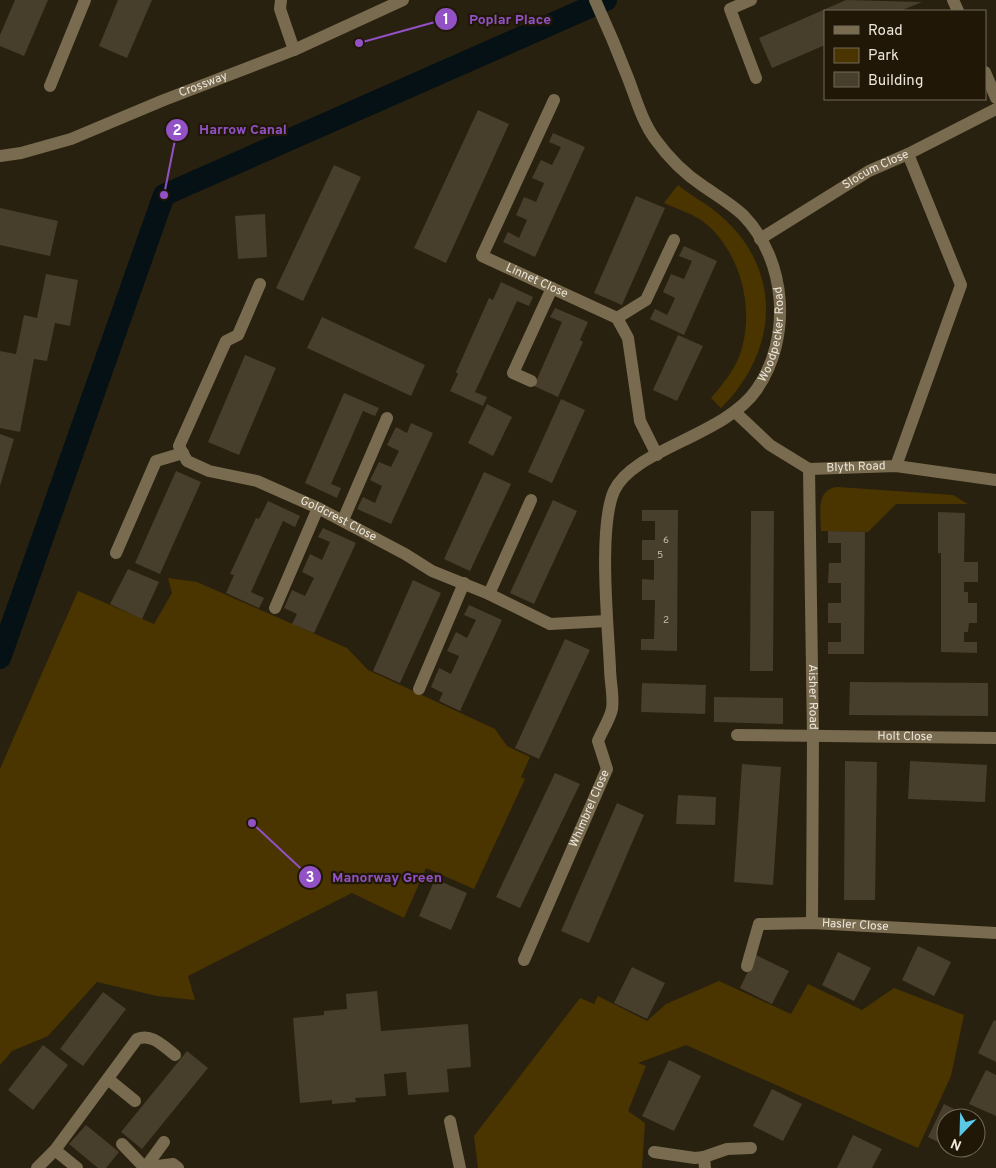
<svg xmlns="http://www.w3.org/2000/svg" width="996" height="1168" font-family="Overpass,sans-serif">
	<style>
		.green { fill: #4a3500 }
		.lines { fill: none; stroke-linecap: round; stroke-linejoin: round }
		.canal { stroke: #051115; stroke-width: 22 }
		.building { fill: #473e2b }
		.minor { stroke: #796b4f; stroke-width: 12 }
		.labels { text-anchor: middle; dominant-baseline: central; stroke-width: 4.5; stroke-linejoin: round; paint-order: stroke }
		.number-label { font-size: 10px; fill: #c3bcaf }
		.street-label { font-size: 12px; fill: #ece6db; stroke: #201706 }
		.leader { fill: none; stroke: #9251c5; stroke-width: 2 }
		.callout-dot { fill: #9251c5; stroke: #201706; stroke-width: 2 }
		.mark-label { font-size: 15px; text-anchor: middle; font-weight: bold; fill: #fff }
		.callout-label { font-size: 14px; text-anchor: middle; font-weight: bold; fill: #9251c5; stroke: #201706; stroke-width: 4.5; stroke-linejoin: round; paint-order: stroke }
	</style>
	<rect width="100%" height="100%" fill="#29210f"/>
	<!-- green -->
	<path class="green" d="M678 185C691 196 708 204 721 216 784 271 778 352 721 408L711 398C721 386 733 372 739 357 756 313 742 253 705 223 694 214 677 209 664 203Z
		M838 487 953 495 968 504H896L868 532 821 531C821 514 815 489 838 487Z
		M168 578 197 582 347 648 368 670 495 729 507 746 530 757 521 777 525 779 474 889 426 868 404 918 352 893 188 976 195 1000 157 996 97 982 48 1036 12 1051 0 1065V769L78 591 154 624 172 593Z
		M719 981 791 1014 808 984 862 1010 894 988 964 1015 951 1076 918 1148 686 1045 638 1063 646 1066 628 1111 645 1123 642 1168H478L474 1136 580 998 594 1004 598 996 647 1021 666 1004Z"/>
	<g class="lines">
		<!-- canal -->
		<path class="canal" d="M0 658 164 195 606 0"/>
	</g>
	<!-- building -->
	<path class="building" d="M15 0H48L24 56 0 46V35Z
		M118 0H152L127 58 99 46Z
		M846 0 922 2 900 11H825V45L772 68 759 38Z
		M478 110 509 124 446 263 414 248Z
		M553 133 585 147 535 257 503 242 508 232 519 238 527 220 516 215 524 197 536 202 544 183 532 178 541 160 552 165 561 147 549 142Z
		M334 165 361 177 303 301 276 288Z
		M636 196 665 208 622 305 594 293Z
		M0 208 58 221 50 256 0 245Z
		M265 214 267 257 238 259 235 216Z
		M684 246 717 261 684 335 650 319 655 309 667 315 671 307 675 298 663 292 671 274 684 279 692 261 679 256Z
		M46 274 78 280 70 326 55 323 47 361 34 359 20 432 0 428V351L16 354 24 315 37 318Z
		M501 282 533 297 529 306 517 301 475 392 487 397 483 406 450 391 458 374 456 372 489 298 493 300Z
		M555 308 588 322 580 340 583 342 558 397 534 386 562 322 550 317Z
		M322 317 425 365 411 396 307 348Z
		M678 335 703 346 677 401 653 390Z
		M245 355 276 368 239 455 208 442Z
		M344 393 379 408 375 416 363 411 331 484 341 488 337 498 305 483Z
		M561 399 585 410 552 483 528 472Z
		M487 404 512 417 493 456 468 443Z
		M411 423 433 433 391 524 357 509 363 497 375 503 382 486 370 480 379 462 391 467 399 451 387 445 396 427 407 433Z
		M0 434 14 439 0 486Z
		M176 471 201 482 160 574 135 563Z
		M484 472 511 484 470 571 444 559Z
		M553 500 577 511 534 604 510 593Z
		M268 501 300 516 295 527 283 521 251 592 264 598 259 608 226 593 234 575 230 574 256 518 259 519Z
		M642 510H678L677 651 641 650V639H654L655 600H642V579L654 580V560H642V540H655V521H642Z
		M751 511H774L773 671H750Z
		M938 512 965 513 964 562H978V582H964V592H968V603H977V623H969L968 632H964V642H977V653L941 652V553H938Z
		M323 528 356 543 314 633 292 624 297 614 284 608 292 590 305 596 314 578 302 572 310 554 322 560 330 542 318 537Z
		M828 531 865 532 864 654H828V642H841V623H828V603H841V583H828L829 563H841V543H828Z
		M128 569 159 582 142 619 110 604Z
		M413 580 441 593 400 683 373 671Z
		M469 605 502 620 460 711 439 701 443 693 431 687 439 668 451 674 459 656 447 651 456 632 467 638 476 620 464 615Z
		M565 639 590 650 539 759 515 748Z
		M850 682 988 683V716L849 715Z
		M642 683 706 685 705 714 641 712Z
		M714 697 783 698V724L714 722Z
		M845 761 877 762 875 900H844Z
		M910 761 987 765 985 802 908 799Z
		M742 764 781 767 773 885 734 882Z
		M555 773 580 784 520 908 496 897Z
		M678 795 716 797 715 825 676 824Z
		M617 803 644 815 589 943 561 931Z
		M435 879 467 893 451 930 419 916Z
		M918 946 951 962 934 996 902 980Z
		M838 952 871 968 854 1001 822 985Z
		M756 955 789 971 772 1004 740 988Z
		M632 967 665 983 647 1019 614 1003Z
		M377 991 381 1031 468 1024 471 1067 447 1069 449 1092 408 1095 406 1072 384 1074 386 1096 355 1098 356 1102 332 1104V1100L300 1103 293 1018 324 1015V1011L347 1009 346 994Z
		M103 992 126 1009 83 1066 60 1049Z
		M994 1020 996 1021V1062L978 1053Z
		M43 1045 68 1065 33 1110 8 1090Z
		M187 1051 208 1068 142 1149 121 1132Z
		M669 1060 701 1076 674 1131 642 1116Z
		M986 1070 996 1075V1116L969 1104Z
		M772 1089 802 1104 783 1141 753 1126Z
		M944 1104 972 1118H946V1146L928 1137Z
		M86 1125 119 1152 106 1168H98L69 1144Z
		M853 1135 882 1149 872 1168H837Z"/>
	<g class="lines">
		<!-- minor -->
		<g class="minor">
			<path d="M281 0 280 9 294 50"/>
			<path d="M751 0 730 9 756 78"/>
			<path d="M953 0 958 11"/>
			<path d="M985 72 996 98"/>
			<path d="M50 86 85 0"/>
			<path id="s1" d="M554 100 482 256 617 318 628 338 640 421 657 455"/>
			<path id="s2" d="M0 156 21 153 71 139 164 100 294 50 403 0"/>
			<path id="s3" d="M760 239 869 171 908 154 996 109"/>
			<path id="s4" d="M260 284 238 335 226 341 179 446 187 461 209 471 257 481 318 508 405 554 432 571 489 594 550 624 607 621"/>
			<path d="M617 318 646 300 674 240"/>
			<path d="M531 381 513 373 552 288"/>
			<path id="s5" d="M735 412 770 445 809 469 896 466 996 480"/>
			<path d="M896 466 961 285 908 154"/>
			<path id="s6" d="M809 469 813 736 812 923"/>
			<path d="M343 520 387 418"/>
			<path d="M116 553 156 461 183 453"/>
			<path d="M489 594 531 500"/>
			<path d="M275 608 318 508"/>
			<path d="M419 689 464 583"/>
			<path id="s7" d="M737 735 996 738"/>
			<path id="s8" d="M524 960 607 769 598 741C602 731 610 719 612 709 614 697 610 681 610 668 608 625 598 528 614 491 633 449 725 436 757 389 792 338 787 260 743 215 731 204 716 195 703 186 685 174 668 157 655 139 642 121 636 99 628 78 618 52 607 26 595 0"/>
			<path id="s9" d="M747 966 759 924 812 923 996 933"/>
			<path d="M108 1079 135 1101"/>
			<path d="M450 1121 460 1168"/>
			<path d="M122 1144 145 1168 164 1142"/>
			<path d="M55 1150 137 1039C152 1033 163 1046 175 1055"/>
			<path d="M654 1152 695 1158 704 1157"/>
			<path d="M37 1168 55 1150 77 1168"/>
			<path d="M143 1168 173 1164 178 1168"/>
			<path d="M705 1168 704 1157 727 1149 751 1148"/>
		</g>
	</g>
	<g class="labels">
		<!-- number labels -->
		<g class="number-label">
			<text x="666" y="540">6</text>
			<text x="660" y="555">5</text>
			<text x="666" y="620">2</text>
		</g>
		<!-- street labels -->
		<g class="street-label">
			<text stroke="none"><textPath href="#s2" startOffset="216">Crossway</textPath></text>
			<text stroke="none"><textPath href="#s3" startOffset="135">Slocum Close</textPath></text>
			<text stroke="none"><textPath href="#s1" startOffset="232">Linnet Close</textPath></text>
			<text stroke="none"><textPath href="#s8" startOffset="728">Woodpecker Road</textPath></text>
			<text stroke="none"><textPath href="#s5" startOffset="141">Blyth Road</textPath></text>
			<text stroke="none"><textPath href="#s4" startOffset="364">Goldcrest Close</textPath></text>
			<text stroke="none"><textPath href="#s6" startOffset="228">Aisher Road</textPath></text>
			<text stroke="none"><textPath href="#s7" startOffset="168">Holt Close</textPath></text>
			<text stroke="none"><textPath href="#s8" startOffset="165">Whimbrel Close</textPath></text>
			<text stroke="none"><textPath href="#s9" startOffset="140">Hasler Close</textPath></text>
		</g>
	</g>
	<!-- callouts -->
	<path class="leader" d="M359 43L446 19M164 195L177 130M252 823L310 877"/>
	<g class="callout-dot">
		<circle cx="359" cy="43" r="5"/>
		<circle cx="164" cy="195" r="5"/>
		<circle cx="252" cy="823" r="5"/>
		<circle cx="446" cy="19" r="12"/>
		<circle cx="177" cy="130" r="12"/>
		<circle cx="310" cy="877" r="12"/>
	</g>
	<g class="mark-label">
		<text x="446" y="24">1</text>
		<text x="177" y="135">2</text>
		<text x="310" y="882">3</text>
	</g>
	<g class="callout-label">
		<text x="510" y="24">Poplar Place</text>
		<text x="243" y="134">Harrow Canal</text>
		<text x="387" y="882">Manorway Green</text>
	</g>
	<!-- legend -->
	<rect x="824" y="10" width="162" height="90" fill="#201706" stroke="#726a5b"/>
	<rect x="834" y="26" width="25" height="8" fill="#796b4f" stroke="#726a5b"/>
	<text x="868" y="35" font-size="15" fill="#ece6db">Road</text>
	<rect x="834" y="48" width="25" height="15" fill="#4a3500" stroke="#726a5b"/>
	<text x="868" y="60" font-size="15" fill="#ece6db">Park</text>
	<rect x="834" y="72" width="25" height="15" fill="#473e2b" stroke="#726a5b"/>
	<text x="868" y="85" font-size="15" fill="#ece6db">Building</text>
	<!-- north arrow -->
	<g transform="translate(961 1133) rotate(203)"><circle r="24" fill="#201706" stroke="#726a5b"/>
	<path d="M0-4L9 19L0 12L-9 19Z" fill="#5bc8e6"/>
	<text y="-8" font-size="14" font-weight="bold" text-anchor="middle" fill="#ece6db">N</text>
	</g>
</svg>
